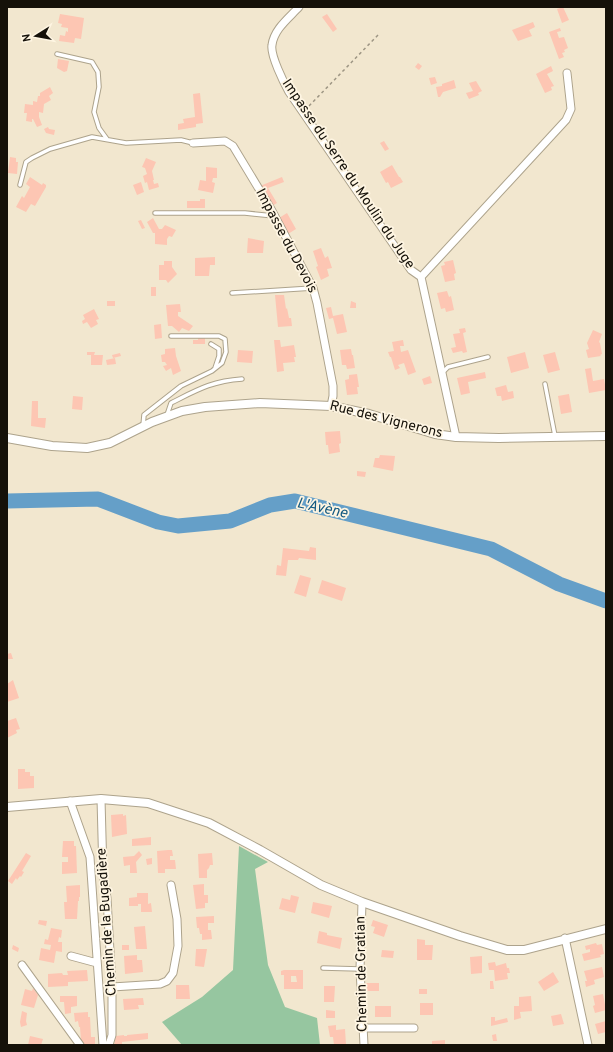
<svg xmlns="http://www.w3.org/2000/svg" width="613" height="1052" font-family="Overpass,sans-serif">
	<style>
		.green { fill: #96c6a0 }
		.lines { fill: none; stroke-linecap: round; stroke-linejoin: round }
		.river { stroke: #659fc8; stroke-width: 15 }
		.building { fill: #fdc6b3; fill-rule: evenodd }
		.service-casing { stroke: #ada38c; stroke-width: 5.5 }
		.minor-casing { stroke: #ada38c; stroke-width: 9 }
		.tertiary-casing { stroke: #ada38c; stroke-width: 10 }
		.path { stroke: #9e9684; stroke-width: 1.5; stroke-dasharray: 3 3; stroke-linecap: butt }
		.service { stroke: #fff; stroke-width: 3.5 }
		.minor { stroke: #fff; stroke-width: 7 }
		.tertiary { stroke: #fff; stroke-width: 8 }
		.labels { text-anchor: middle; dominant-baseline: central; stroke-width: 3.5; stroke-linejoin: round; paint-order: stroke }
		.street-label { font-size: 14px; fill: #151109; stroke: #fef5e2 }
		.water-label { font-size: 15px; font-style: italic; fill: #135981; stroke: #fef5e2 }
	</style>
	<rect width="100%" height="100%" fill="#f2e7cf"/>
	<!-- green -->
	<path class="green" d="M239 846 268 862 255 869 268 965 285 1007 317 1018 320 1045H182L162 1022 202 997 233 970Z"/>
	<g class="lines">
		<!-- river -->
		<path class="river" d="M7 501 98 499 158 522 178 526 230 521 270 505 295 501 491 549 559 584 606 601"/>
	</g>
	<!-- building -->
	<path class="building" d="M563 7 569 20 562 23 557 9Z
		M60 14 84 18 81 39 75 38 74 43 59 41 60 35 65 36 66 31 68 32V28L61 27 62 24 58 23Z
		M327 14 337 29 333 32 322 17Z
		M533 22 535 27 529 30 532 36 518 41 512 30Z
		M560 28 561 31 557 32 559 38 564 37 568 48 564 50 565 52 562 53 564 57 559 59 549 32Z
		M58 59 69 61 67 71 64 72 57 68Z
		M418 63 422 66 419 70 415 67Z
		M551 66 553 71 547 74 554 86 551 87 552 90 545 93 536 74Z
		M435 77 437 83 431 85 429 78Z
		M454 80 456 88 443 92 440 97H438L436 87 442 86V84Z
		M476 81 482 91 478 93 479 95 469 99 466 93 473 91 469 83Z
		M50 87 53 93 49 96 51 100 44 104 43 113 39 112V117L42 125 37 127 33 119H32V122L26 121 27 113H24L25 104 33 105V101L37 102 38 96H40V93Z
		M200 93 203 123 196 124V127L178 130V124L184 123 183 119 195 117 193 94Z
		M48 127 49 129 55 130 54 135 46 133 44 129Z
		M384 141 389 149 385 151 380 143Z
		M10 157 16 158V162H18L17 174 8 173Z
		M146 158 156 162 152 171 154 180H153L154 184 158 183 159 187 149 190 147 182 145 183 143 176 147 174 145 168 142 167Z
		M392 165 399 177H400L403 182 391 188 388 182 386 183 380 172Z
		M206 167 217 168V178H213L212 182 215 183 213 193 198 190 200 180 206 181Z
		M30 177 42 185 43 183 46 185V187L35 206 31 204 26 212 16 207 22 196 24 198 30 187 26 184Z
		M282 177 284 182 268 188 277 203 272 206 260 186Z
		M141 182 144 192 137 195 133 185Z
		M200 199H205V208H187V201H200Z
		M287 213 296 229 288 234 279 218Z
		M153 218 159 229H162L165 225 176 230 172 237 169 236 167 239V245L155 244V233H153L147 222Z
		M141 220 145 228 142 229 138 221Z
		M248 238 264 241 263 253H247Z
		M321 248 325 258 328 256 332 268 327 269 329 276 321 280 316 267 318 266 313 251Z
		M215 257V265H210L209 276H195V258Z
		M453 260 456 273 454 274 455 280 445 282 441 266 445 265 444 262Z
		M164 261H172V267L177 274 168 283 166 280H159V265H164Z
		M151 287H156V296H151Z
		M447 291 449 297 451 296 454 310 446 312 445 308 441 309 437 293Z
		M275 295H284L286 309 287 308 289 318H291L292 326 278 327Z
		M107 301H115V306H107Z
		M351 301 356 303V308H350Z
		M180 304 181 312H178V316L193 326 189 331 182 328 179 332 172 326H168L166 305Z
		M331 307 333 316 343 314 347 332 337 334 333 318 329 319 326 308Z
		M94 309 99 319 96 320 98 324 91 328 87 322 83 324 82 321 85 319 83 315Z
		M161 324 162 338 155 339 154 325Z
		M465 328 466 332 463 333 467 352 463 353 462 351 453 353 451 348 456 347 453 334 460 333 459 329Z
		M593 330 602 334 599 342 600 343 602 354 600 355 601 356 588 358 586 350 589 349 587 343Z
		M198 338H205V344H193V340H198Z
		M274 340H280L281 347 294 345 296 357H294L295 362 283 363 284 371 277 372Z
		M403 340 404 346H400L401 352 408 350 416 372 408 375 404 363 398 365 400 368 395 370 391 357H390L388 352 394 351 392 342Z
		M175 348 176 356 181 371 173 375 171 368 166 371 163 366 167 365 165 362H162L161 355 165 354V349Z
		M351 349 352 355H353L355 368 347 369 346 365H342L340 350Z
		M238 350 253 351 252 363 237 362Z
		M87 352H95L94 355H103L102 365H91V355H87Z
		M525 352 529 368 511 373 507 357Z
		M555 352 560 370 548 373 543 355Z
		M120 353 121 356 113 358 112 355Z
		M115 358 116 364 107 365 106 360Z
		M591 368 593 381 604 379 606 390 589 393 585 369Z
		M485 372 486 378 468 382 470 393 461 395 457 378Z
		M357 374 359 387H357L358 394 347 395 345 380 349 379V375Z
		M430 376 432 383 424 385 422 379Z
		M506 385 508 392 513 391 514 398 502 401 501 396H497L495 388Z
		M569 394 572 412 561 414 558 396Z
		M73 396 83 397 82 410 72 409Z
		M32 401H38V418H46L45 428 31 426Z
		M340 431 341 443 339 444 340 452 329 454 328 445H326L325 432Z
		M380 455 395 456 393 471 373 467 375 458H379Z
		M357 471 366 472 365 477 357 476Z
		M310 547 316 548V560L299 558 298 560H288L286 576 276 575 277 565 281 566 283 548 309 551Z
		M300 575 311 578 306 597 294 593Z
		M322 580 346 588 342 601 318 593Z
		M11 653 13 659H7V654Z
		M13 680 19 698 7 702V684Z
		M16 718 20 729 16 730 17 733 7 738V721Z
		M18 769H25V772H30V776H34V788L18 789Z
		M123 814V816L126 815 127 834 112 837 111 815Z
		M151 837V845L132 846V839Z
		M63 841H74V846H76L77 873 62 874V862H68V857H62Z
		M168 850H172L173 856H170V860H175L176 869H165V873H158L157 851Z
		M139 851 142 855 136 862 137 873H130V865L124 866 123 857 134 856Z
		M26 853 31 856 22 871 24 872 21 877 20 876 17 880 16 878 12 884 8 881Z
		M212 853 213 865H210L209 868 207 870V878H199L198 854Z
		M152 858V864L147 865 146 859Z
		M204 884V895H208V903H205V908L196 909 193 885Z
		M80 885V897H79V901H78L77 919H65L64 902H67L66 886Z
		M137 893H148V904L151 903 152 912H141V904H138V906H129V898L137 897Z
		M291 895 299 897 295 913 279 909 282 898 290 900Z
		M313 902 332 906 329 918 311 913Z
		M214 916V923H208V930H211L212 939 202 940V934H200L199 928H197L196 917Z
		M39 920 47 921 46 926 38 924Z
		M373 920 388 925 384 937 373 933 375 927 371 926Z
		M145 926 147 949H136L134 927Z
		M51 928 62 930 61 938 59 937 58 942H62V952L56 951 54 963 39 960 41 948 50 950 51 945 44 944 45 939 48 940Z
		M319 931 327 933V935L342 938 340 949 317 943Z
		M417 939 425 940V945H433L432 960H417Z
		M596 943 597 945 602 944 604 954 600 955 601 957 584 961 582 954 590 952V949L586 950 585 946Z
		M13 945 19 948 18 952 12 949Z
		M122 945H129V950H122Z
		M196 949H207L204 967 195 966Z
		M382 950 394 951 393 958 381 957Z
		M137 955V960H142L143 972 125 974 124 956Z
		M482 956V973L471 974 470 957Z
		M495 962 496 966 506 963 507 968H509L510 973H507L508 979 495 981 494 970H489L488 963Z
		M602 967 604 977 594 980 595 984 586 987 585 981H587L584 971Z
		M87 970 88 981 68 982V986L48 987V974L62 973 63 975H68L67 971Z
		M284 970H303V989H284V975H281V971ZM291 976H296L297 982H291Z
		M553 972 559 982 544 991 538 982Z
		M490 981H493L494 989H490Z
		M366 983H379V991H366Z
		M176 985H189L190 999H176Z
		M324 986H335L334 1002H324Z
		M33 988 38 995 34 1008 21 1005 25 989 32 991Z
		M419 989H427V994H419Z
		M603 994 606 1010 595 1013 593 1006 595 1005 593 996Z
		M60 996H77V1006L71 1007V1013L65 1014 64 1002H60Z
		M531 996 532 1011 520 1012 521 1018 514 1020V1006H519V997Z
		M143 998 144 1005H138L139 1009 124 1010 123 999Z
		M420 1003H433V1015H420Z
		M375 1006H391V1017H375Z
		M326 1010 335 1011V1018H326Z
		M22 1011 27 1013 26 1021 27 1025 21 1027 20 1022Z
		M88 1012V1017H90L91 1037H95V1045L83 1044 81 1041 80 1027H79L78 1021 75 1022 74 1013Z
		M561 1014 564 1024 553 1026 551 1016Z
		M491 1017H495V1021L507 1018 508 1022 491 1026Z
		M606 1021V1032L598 1034 595 1024Z
		M336 1025V1030L345 1029 346 1045H334L333 1037H330L328 1026Z
		M148 1033V1039L122 1042V1045H114L116 1036 124 1035V1036H127V1035Z
		M496 1034 497 1041H493L492 1035Z
		M30 1036 43 1039 41 1045H28Z
		M445 1040V1045H432V1041Z"/>
	<g class="lines">
		<defs>
			<path id="service" d="M57 54 92 62 98 72 99 87 94 112 99 128 107 139
				M20 185 26 162 32 158 50 149 92 137 126 143 181 140 193 143
				M155 213H245L274 216
				M232 293 313 288
				M211 344 219 349V356L215 368
				M442 373 448 367 488 357
				M545 384 555 436
				M167 415 171 403C197 390 212 381 242 379
				M143 426 144 415 181 386 212 371 222 363 226 352 225 339 219 336H171
				M323 968 360 969"/>
			<path id="minor" d="M299 7C289 18 274 29 272 45 270 55 284 83 289 92L411 270 421 277 456 437
				M193 143 225 141 233 146 271 209 313 288 317 303 333 386V396L331 406
				M421 277 566 120 571 109 567 73
				M101 799 103 874 107 898 112 987V1035L109 1045
				M70 801 90 857 103 1045
				M362 902 360 969 364 1045
				M565 938 588 1045
				M71 956 97 963
				M22 965 80 1045
				M112 987 160 984 167 981 173 973 178 946 177 919 171 885
				M362 1028H414"/>
			<path id="tertiary" d="M7 438 52 446 87 448 110 443 152 422 182 411 205 407 260 403 331 406 369 414 435 434 456 437 499 438 606 436
				M7 807 101 799 148 803 209 823 260 850 321 885 362 902 460 936 507 950H524L606 929"/>
		</defs>
		<!-- service casing -->
		<use href="#service" class="service-casing"/>
		<!-- minor casing -->
		<use href="#minor" class="minor-casing"/>
		<!-- tertiary casing -->
		<use href="#tertiary" class="tertiary-casing"/>
		<!-- path -->
		<path class="path" d="M309 106 378 35"/>
		<!-- service -->
		<use href="#service" class="service"/>
		<!-- minor -->
		<use href="#minor" class="minor"/>
		<!-- tertiary -->
		<use href="#tertiary" class="tertiary"/>
	</g>
	<g class="labels">
		<!-- street labels -->
		<g class="street-label">
			<text transform="translate(348 174) rotate(56)">Impasse du Serre du Moulin du Juge</text>
			<text transform="translate(286 241) rotate(62)">Impasse du Devois</text>
			<text transform="translate(386 420) rotate(14)">Rue des Vignerons</text>
			<text transform="translate(107 922) rotate(-94)">Chemin de la Bugadière</text>
			<text transform="translate(362 974) rotate(-91)">Chemin de Gratian</text>
		</g>
		<!-- water labels -->
		<g class="water-label">
			<text transform="translate(322 509) rotate(12)">L'Avène</text>
		</g>
	</g>
	<!-- border -->
	<rect width="613" height="1052" fill="none" stroke="#151109" stroke-width="16"/>
	<!-- north arrow -->
	<g transform="translate(36 36) rotate(259)" stroke="#fef5e2" stroke-width="3" paint-order="stroke">
	<path d="M0-3L7 15L0 10L-7 15Z" fill="#151109"/>
	<text y="-6" font-size="11" font-weight="bold" text-anchor="middle" fill="#151109">N</text>
	</g>
</svg>
